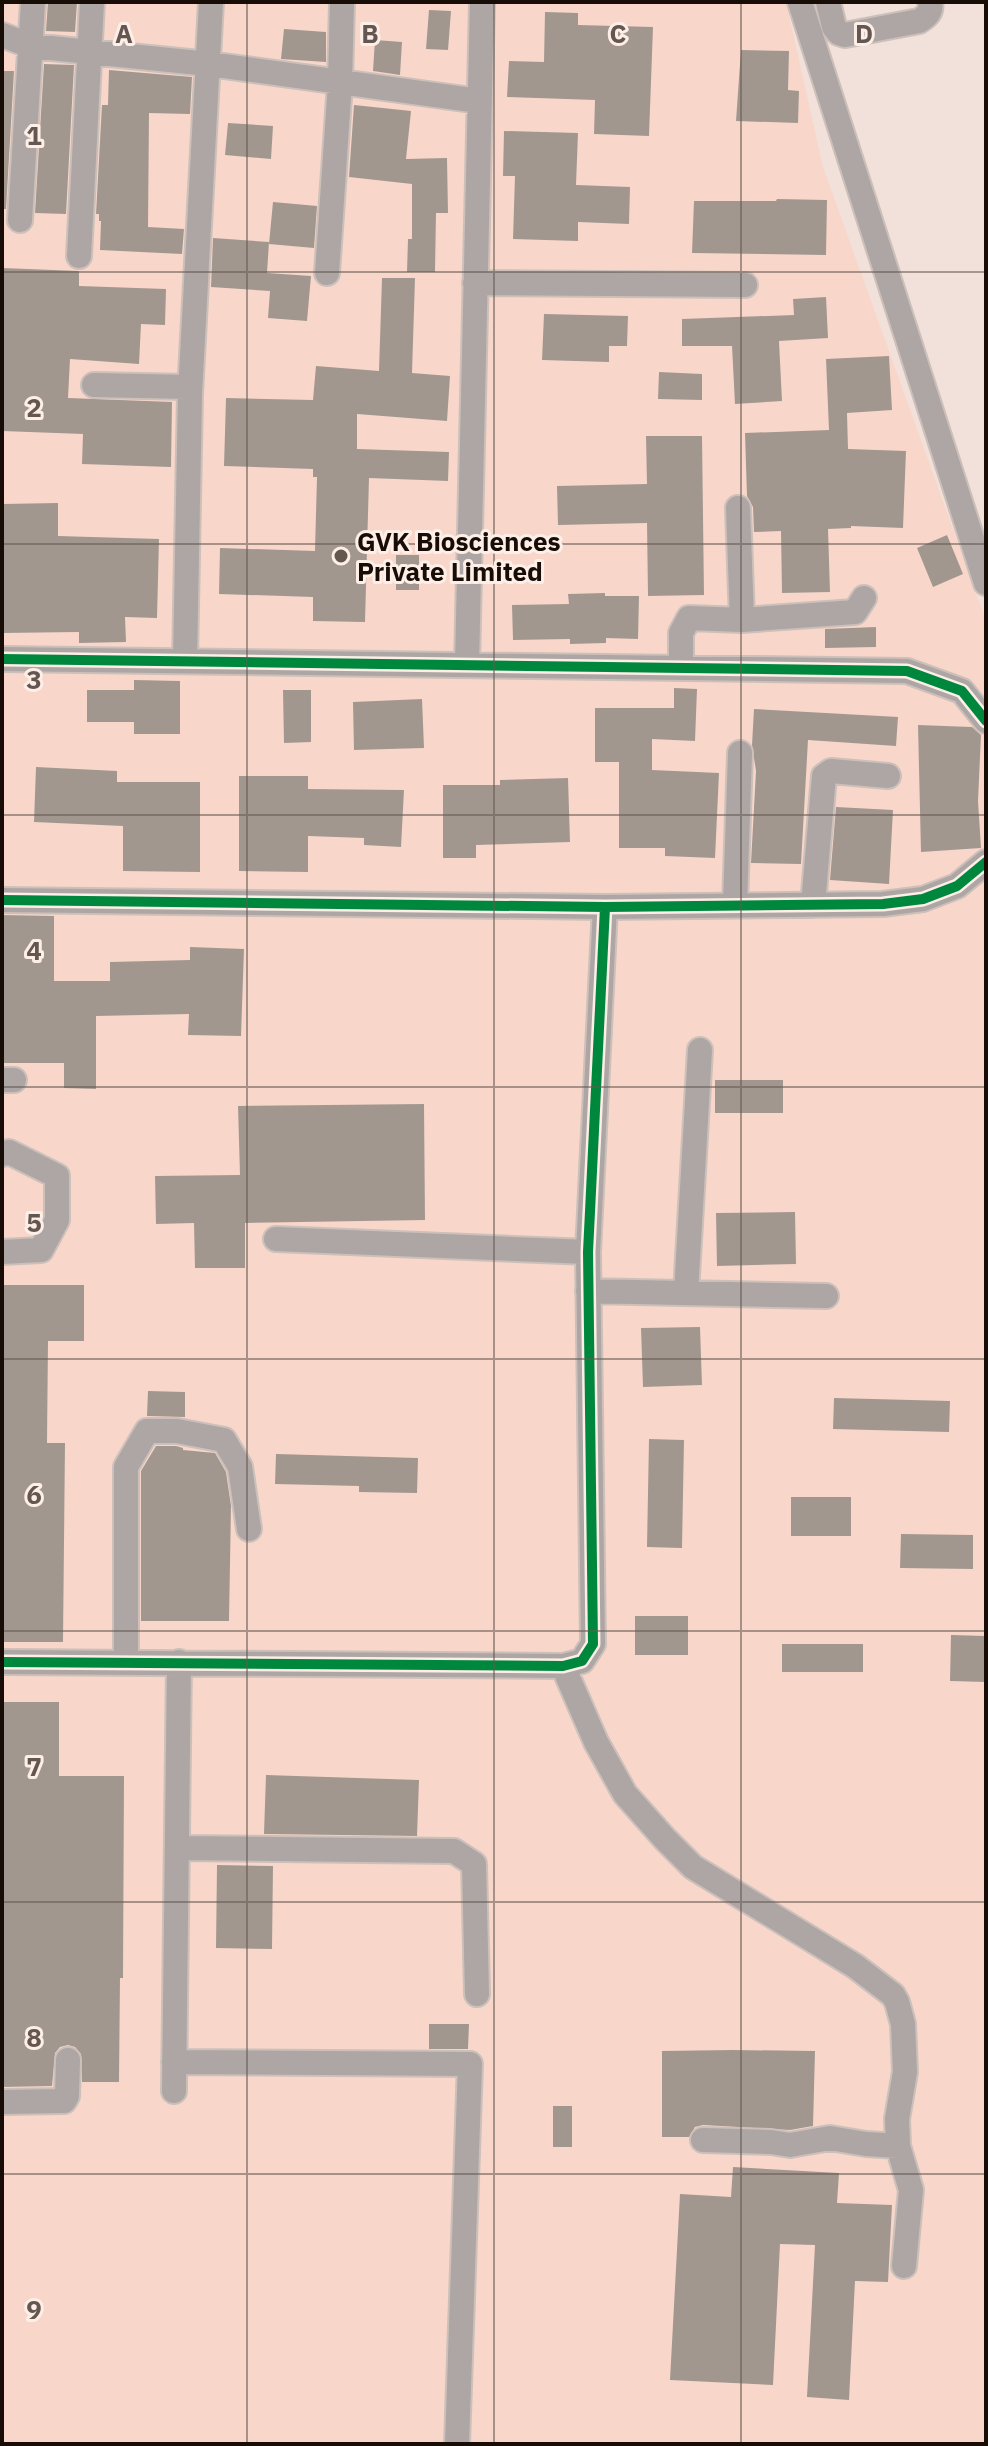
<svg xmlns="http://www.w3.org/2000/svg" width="988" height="2446" font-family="'IBM Plex Sans',sans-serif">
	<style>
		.built { fill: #f8d7ca }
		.building { fill: #a2978f }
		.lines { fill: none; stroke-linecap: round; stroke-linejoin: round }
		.minor-casing { stroke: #cdc0ba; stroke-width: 28 }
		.minor { stroke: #ada6a4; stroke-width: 24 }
		.cycleway-casing { stroke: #fdeee7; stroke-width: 15 }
		.cycleway { stroke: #00873e; stroke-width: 10 }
		.grid { fill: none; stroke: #645751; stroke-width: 2; stroke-opacity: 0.55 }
		.poi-dot { fill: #645751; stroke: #fdeee7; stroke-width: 3 }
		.labels { text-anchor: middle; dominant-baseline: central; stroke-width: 6; stroke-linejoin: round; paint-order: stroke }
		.poi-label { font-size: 26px; font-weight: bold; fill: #180c07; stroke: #fdeee7; text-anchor: start }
		.grid-label { font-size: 26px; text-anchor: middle; font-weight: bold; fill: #645751; stroke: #fdeee7; stroke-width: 6; stroke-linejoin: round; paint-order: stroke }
	</style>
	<rect width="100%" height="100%" fill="#f2e1da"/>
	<!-- built -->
	<path class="built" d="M2 2H786L823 167 986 621V2444H2Z"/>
	<!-- building -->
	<path class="building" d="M48 2H77L75 32 46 31Z
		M429 10 451 11 448 50 426 49Z
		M545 12 578 13V25L653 27 649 136 594 134 595 100 507 97 509 61 544 62Z
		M284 29 326 32V62L281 59Z
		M375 40 402 42 400 75 373 71Z
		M741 50 789 51 788 90 799 91 798 123 736 121Z
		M44 64 74 65 66 214 35 213Z
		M109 70 192 77 190 114 149 113 148 227 184 229 182 254 100 250 101 221H99V214H96L102 105H108Z
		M2 71H14L6 209H2Z
		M354 105 411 111 406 159 447 158 448 213H436L435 272H407L408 239H412V184L349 177Z
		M228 123 273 126 271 159 225 155Z
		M504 131 578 133 576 185 630 187 629 224 578 222V241L513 239 515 176H503Z
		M777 199 827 200 826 255 692 253 694 201H776Z
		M273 202 317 206 314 248 269 244Z
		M213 238 269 242 267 273 311 276 307 321 268 318 270 291 211 287Z
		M2 268 79 271V286L166 289 165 325 141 324 139 364 70 359 68 398 172 402 171 467 82 464 83 434 2 431Z
		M382 278H415L412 373 450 376 447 421 357 414V449L449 452 448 481 369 478 365 622 313 621V597L219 594 220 548 315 551 317 477H313V469L224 466 226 398 313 400 316 366 379 371Z
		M826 297 828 338 779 341 782 401 735 404 732 346H682V319L794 315 793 299Z
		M544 314 628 316 627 346H609V362L542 360Z
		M889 356 892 410 847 413 848 449 906 451 903 528 851 526V528L828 529 830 592 782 593 781 531 754 532 753 507 747 496 745 433 829 430 826 359Z
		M659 372 702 374V400L658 399Z
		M646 436H702L704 595 648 596 647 523 558 525 557 486 647 484Z
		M58 503V536L159 539 157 618 125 617 126 642 79 643V632L2 633V504Z
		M947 535 963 574 933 587 917 548Z
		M396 555H419V590H396Z
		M605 593V596H639L638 639 606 638V643L570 644V639L513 640 512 605 569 604 568 594Z
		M876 627V647L825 648V629Z
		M134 680 180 681V734H134V722H87V690H134Z
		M674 688 697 689 695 741 652 739V770L719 773 715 858 665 856V848H619V762H595V708H674Z
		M283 690H311V742L284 743Z
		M422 699 424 748 354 750 353 702Z
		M754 709 898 717 896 746 808 740 801 864 751 863 756 771 752 745Z
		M918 725 972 727 981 735 978 801 981 848 921 852Z
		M36 767 117 771V782H200V872L123 871V826L34 822Z
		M239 776H308V789L404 790 401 847 364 845V838L308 836V872L239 871Z
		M568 778 570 842 476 845V858H443V785H500V780Z
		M836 807 893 810 889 884 830 880Z
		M2 915 54 916V981H110V962L190 960V947L244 949 241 1036 188 1035 189 1014 96 1016V1089L64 1088V1063H2Z
		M715 1080H783V1113H715Z
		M424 1104 425 1220 245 1223V1268H195L194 1223 156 1224 155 1176 240 1175 238 1106Z
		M795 1212 796 1264 717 1266 716 1213Z
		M2 1285H84V1341H48L47 1443H65L63 1642H2Z
		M700 1327 702 1385 643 1387 641 1328Z
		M148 1391 185 1392V1417L147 1416Z
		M834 1398 950 1401 949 1432 833 1429Z
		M649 1439 684 1440 682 1548 647 1547Z
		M156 1446H176L183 1448V1450L215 1453 226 1472 231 1506 229 1621H141V1471Z
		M276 1454 418 1458 417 1493 359 1492V1486L275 1484Z
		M791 1497H851V1536H791Z
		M901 1534 973 1535V1569L900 1568Z
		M635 1616H688V1655H635Z
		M951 1635 986 1636V1682L950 1681Z
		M782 1644H863V1672H782Z
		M2 1702H59V1776H124L123 1978H120L119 2082H82L81 2054 75 2047 68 2045 60 2047 55 2053 52 2086 2 2087Z
		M266 1775 419 1780 417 1836 264 1834Z
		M217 1865 273 1866 272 1949 216 1948Z
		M429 2024H469L468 2049H429Z
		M733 2050 815 2051 813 2126 790 2130 703 2125 695 2127 689 2137H662V2051Z
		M553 2106H572V2147H553Z
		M733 2167 839 2173 837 2203 892 2205 888 2282 855 2281 849 2400 807 2397 815 2245 780 2244 773 2385 670 2380 680 2194 731 2197Z"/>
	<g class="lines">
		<defs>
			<path id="minor" d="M800 2 986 583
				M828 2 834 27 839 33 845 35 919 21C927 16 932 12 930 2
				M2 35 31 46 209 64 479 101
				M20 220 33 2
				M79 256 92 2
				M327 273 340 83 342 2
				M475 283 745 285
				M94 385 190 387
				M738 508 742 620
				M2 659 907 671 962 691 986 721
				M185 661 190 394 211 2
				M467 664 482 2
				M681 667V633L689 618 742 620 855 612 864 598
				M2 900 605 907 883 904 923 899 957 886 986 862
				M735 905 740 753
				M813 905 824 776 831 771 888 776
				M2 1080H14
				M2 1154 9 1152 57 1176V1220L41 1250 2 1252
				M276 1239 588 1252
				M588 1291 826 1296
				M686 1293 700 1050
				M2 1662 563 1666 582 1661 593 1644 588 1252 605 907
				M126 1662V1467L147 1431H177L224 1440 240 1467 249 1529
				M563 1666 596 1742 625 1794 665 1839 693 1867 855 1966 893 1995 897 2002 903 2024 905 2072 897 2119 898 2146 911 2190 904 2266
				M177 1848 454 1851 474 1864 477 1994
				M174 2062 470 2064 457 2444
				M174 2091 179 1662
				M2 2102 64 2101 67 2096 68 2060
				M703 2140 771 2142 790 2145 830 2138 866 2144 898 2146"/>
		</defs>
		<!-- minor casing -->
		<use href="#minor" class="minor-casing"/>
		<!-- minor -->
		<use href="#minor" class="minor"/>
		<defs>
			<path id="cycleway" d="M2 659 907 671 962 691 986 721
				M2 900 605 907 883 904 923 899 957 886 986 862
				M2 1662 563 1666 582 1661 593 1644 588 1252 605 907"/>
		</defs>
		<!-- cycleway casing -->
		<use href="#cycleway" class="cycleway-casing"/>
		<!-- cycleway -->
		<use href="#cycleway" class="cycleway"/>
	</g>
	<!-- grid -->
	<path class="grid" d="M247 2V2444M494 2V2444M741 2V2444M2 272H986M2 544H986M2 815H986M2 1087H986M2 1359H986M2 1631H986M2 1902H986M2 2174H986"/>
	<!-- markers -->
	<circle class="poi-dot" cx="341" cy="556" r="8"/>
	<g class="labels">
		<!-- poi labels -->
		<g class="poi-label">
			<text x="357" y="541">GVK Biosciences<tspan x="357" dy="30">Private Limited</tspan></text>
		</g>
	</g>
	<g class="grid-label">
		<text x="124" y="43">A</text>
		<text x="370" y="43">B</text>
		<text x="618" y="43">C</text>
		<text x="864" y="43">D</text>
		<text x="34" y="145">1</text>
		<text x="34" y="417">2</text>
		<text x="34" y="689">3</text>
		<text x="34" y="960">4</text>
		<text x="34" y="1232">5</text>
		<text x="34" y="1504">6</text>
		<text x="34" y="1776">7</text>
		<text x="34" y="2047">8</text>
		<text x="34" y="2319">9</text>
	</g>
	<!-- border -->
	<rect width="988" height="2446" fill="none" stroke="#180c07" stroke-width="8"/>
</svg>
